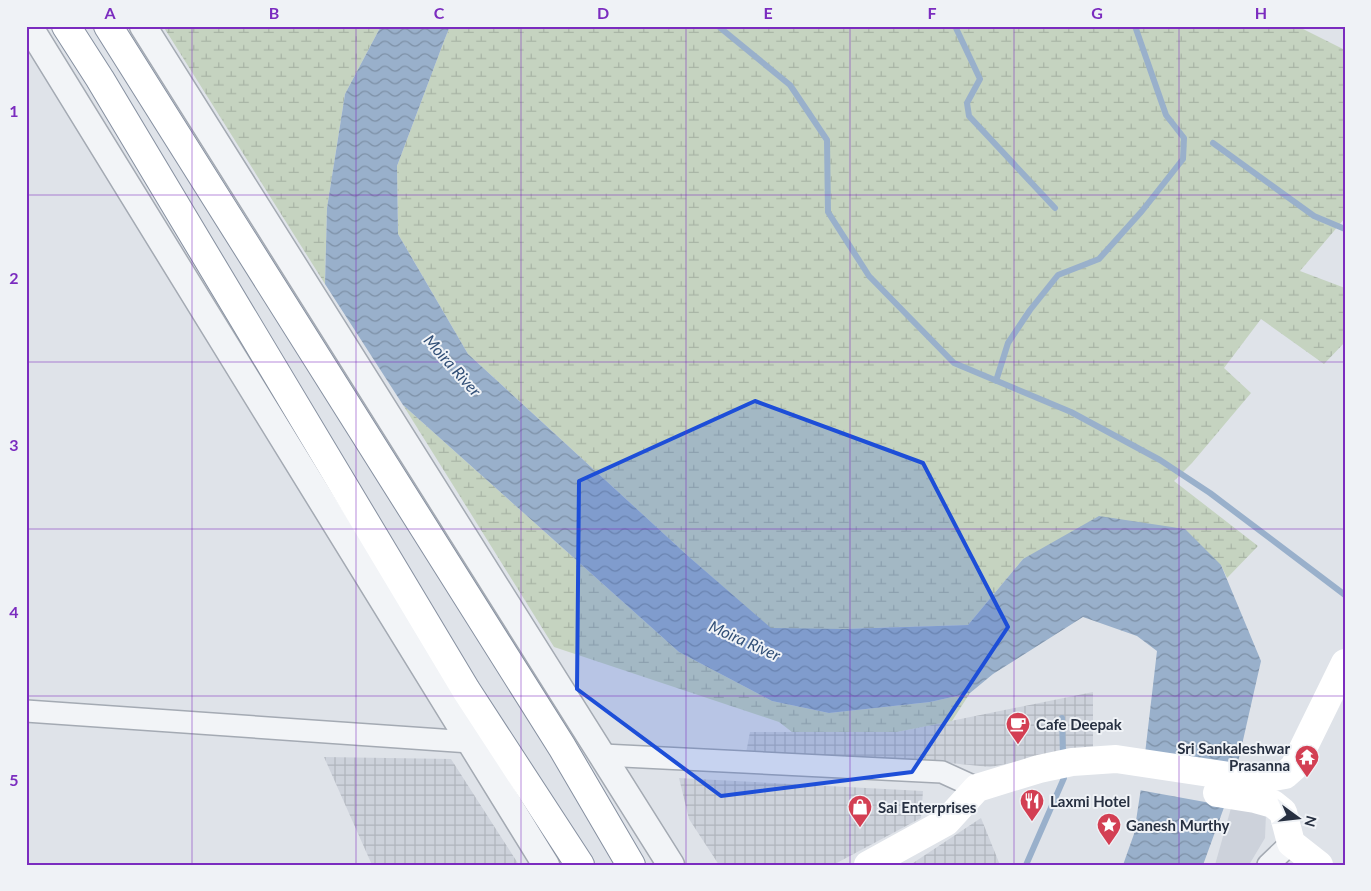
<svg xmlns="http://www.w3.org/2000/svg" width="1371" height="891" font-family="Lato,sans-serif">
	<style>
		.built { fill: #cdd2db }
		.industrial { fill: url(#industrial-grid) }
		.wetland { fill: url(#wetland-marsh) }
		.water { fill: url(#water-waves) }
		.pier { fill: #dfe3e9 }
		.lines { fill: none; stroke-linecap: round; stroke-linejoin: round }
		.stream { stroke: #99b0cb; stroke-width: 6 }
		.minor-casing { stroke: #a4aab3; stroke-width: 24 }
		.tertiary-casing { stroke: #a4aab3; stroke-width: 29 }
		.trunk-casing { stroke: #8690a0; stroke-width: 30 }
		.minor { stroke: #f2f4f7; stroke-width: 21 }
		.tertiary { stroke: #f2f4f7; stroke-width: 26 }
		.secondary { stroke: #fff; stroke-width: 28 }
		.trunk { stroke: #fff; stroke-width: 28 }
		.marked { fill: #1d4ed8; fill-opacity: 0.2; stroke: #1d4ed8; stroke-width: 4; stroke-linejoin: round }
		.grid { fill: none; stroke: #7b2cbf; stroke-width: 1; stroke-opacity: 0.55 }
		.labels { text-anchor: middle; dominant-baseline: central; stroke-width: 4; stroke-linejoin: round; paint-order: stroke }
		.poi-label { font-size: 15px; font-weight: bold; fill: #273041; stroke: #eff2f6; text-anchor: start }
		.water-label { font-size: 16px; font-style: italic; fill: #304e76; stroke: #eff2f6 }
		.neatline { fill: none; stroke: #7b2cbf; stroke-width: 2 }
		.grid-label { font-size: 16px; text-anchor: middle; font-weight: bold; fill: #7b2cbf }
	</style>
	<defs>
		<pattern id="industrial-grid" width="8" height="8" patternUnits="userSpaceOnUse" patternTransform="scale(1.25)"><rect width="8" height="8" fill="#cdd2db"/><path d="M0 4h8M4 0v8" fill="none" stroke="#b0b5bd"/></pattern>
		<pattern id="wetland-marsh" width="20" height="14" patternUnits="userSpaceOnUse" patternTransform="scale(1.25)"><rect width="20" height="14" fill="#c5d3c0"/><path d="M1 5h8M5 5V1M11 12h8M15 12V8" fill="none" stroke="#a9b5a6"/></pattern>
		<pattern id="water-waves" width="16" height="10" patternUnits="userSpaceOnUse" patternTransform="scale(1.25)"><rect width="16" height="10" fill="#99b0cb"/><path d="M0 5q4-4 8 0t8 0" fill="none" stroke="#7d90a6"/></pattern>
	</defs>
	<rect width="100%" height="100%" fill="#dfe3e9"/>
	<!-- built -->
	<path class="built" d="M1231 808 1266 813 1265 838 1249 865H1215Z"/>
	<!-- industrial -->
	<path class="industrial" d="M1093 692V748L990 767 909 759 746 753 750 732H897Z
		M324 757 451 759 519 865H372Z
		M679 778 923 791 921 818 833 865H719L689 819Z
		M981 818 1000 865H910Z"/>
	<!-- wetland -->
	<path class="wetland" d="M163 26H381L345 94 327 208 325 284Z
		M450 26H1297L1345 50V218L1300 271 1345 288V342L1324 364 1261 319 1224 368 1251 393 1192 463 1174 481 1258 546 1227 578 1221 565 1023 559 968 625 844 629H771L688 556 468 354 398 234 397 166 444 41Z
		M403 405 679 652 772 701 829 713 930 702 970 693 952 721 897 732H792L779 722 554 647Z"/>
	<!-- water -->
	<path class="water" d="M381 26H450L444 41 397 166 398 234 468 354 688 556 771 628 844 629 968 625 1023 559 1099 516 1185 529 1221 565 1261 661 1234 780 1203 865H1123L1134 834 1141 788 1157 651 1137 636 1083 617 993 674 970 693 930 702 829 713 772 701 679 652 403 405 325 284 327 208 345 94Z"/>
	<!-- pier -->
	<path class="pier" d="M1143 754 1239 770 1227 806 1139 790Z"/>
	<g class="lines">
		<!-- stream -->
		<path class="stream" d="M718 26 790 85 827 140 828 212 869 276 954 363 1071 412 1160 460 1210 493 1345 595
			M955 26 980 79 967 103 969 116 1055 208
			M1213 143 1314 216 1345 229
			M996 381 1008 343 1030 310 1058 275 1099 259 1142 211 1183 159 1184 138 1166 115 1135 26
			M1062 718 1063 756
			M1026 865 1064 778V771"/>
		<defs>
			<path id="minor" d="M26 711 470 742
				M603 755 942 772 977 788
				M1268 865 1291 843"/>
			<path id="tertiary" d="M29 26 546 865
				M143 26 671 865"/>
			<path id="trunk" d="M66 26 100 79 466 690 580 865
				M108 26 562 747 631 865"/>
		</defs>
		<!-- minor casing -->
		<use href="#minor" class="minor-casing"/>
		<!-- tertiary casing -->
		<use href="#tertiary" class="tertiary-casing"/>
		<!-- trunk casing -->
		<use href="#trunk" class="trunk-casing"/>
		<!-- minor -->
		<use href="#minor" class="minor"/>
		<!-- tertiary -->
		<use href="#tertiary" class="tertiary"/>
		<!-- secondary -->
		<path class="secondary" d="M1217 793 1255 799 1273 804 1283 812 1291 843 1319 865
			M868 865 946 822 977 788 1039 769 1072 762 1116 759 1256 780 1285 775 1294 767 1345 663"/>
		<!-- trunk -->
		<use href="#trunk" class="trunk"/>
	</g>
	<!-- marked area -->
	<path class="marked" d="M755 401 923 463 1008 627 912 772 721 796 577 689 579 481Z"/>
	<!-- grid -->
	<path class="grid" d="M192 26V865M356 26V865M521 26V865M686 26V865M850 26V865M1014 26V865M1179 26V865M26 195H1345M26 362H1345M26 529H1345M26 696H1345"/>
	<!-- icons -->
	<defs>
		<symbol id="cafe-pin" viewBox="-11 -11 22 30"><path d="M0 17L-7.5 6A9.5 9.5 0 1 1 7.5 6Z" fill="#d33f53" stroke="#eff2f6"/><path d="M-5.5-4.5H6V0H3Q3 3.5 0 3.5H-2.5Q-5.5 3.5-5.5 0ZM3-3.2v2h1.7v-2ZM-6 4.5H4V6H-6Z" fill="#fff"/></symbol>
		<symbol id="temple-pin" viewBox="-11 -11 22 30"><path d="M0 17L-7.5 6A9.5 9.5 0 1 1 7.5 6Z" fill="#d33f53" stroke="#eff2f6"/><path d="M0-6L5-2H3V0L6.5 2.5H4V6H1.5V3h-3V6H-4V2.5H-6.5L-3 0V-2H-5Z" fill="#fff"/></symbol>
		<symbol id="restaurant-pin" viewBox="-11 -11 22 30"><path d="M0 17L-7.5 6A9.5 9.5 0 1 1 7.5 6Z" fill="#d33f53" stroke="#eff2f6"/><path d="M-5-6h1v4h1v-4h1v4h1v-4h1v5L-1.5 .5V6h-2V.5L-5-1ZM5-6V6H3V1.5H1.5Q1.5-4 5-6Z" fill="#fff"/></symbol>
		<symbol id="shop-pin" viewBox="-11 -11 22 30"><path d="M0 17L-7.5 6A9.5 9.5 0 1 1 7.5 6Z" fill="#d33f53" stroke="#eff2f6"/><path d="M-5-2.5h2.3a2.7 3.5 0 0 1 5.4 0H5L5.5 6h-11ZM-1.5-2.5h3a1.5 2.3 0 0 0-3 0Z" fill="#fff"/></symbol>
		<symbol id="sight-pin" viewBox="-11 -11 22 30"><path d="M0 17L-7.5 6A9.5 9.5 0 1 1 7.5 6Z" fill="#d33f53" stroke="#eff2f6"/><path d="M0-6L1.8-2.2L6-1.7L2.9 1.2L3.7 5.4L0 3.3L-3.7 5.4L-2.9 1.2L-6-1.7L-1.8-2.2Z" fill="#fff"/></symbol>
	</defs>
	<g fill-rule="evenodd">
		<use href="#cafe-pin" x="1004" y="710" width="28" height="38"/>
		<use href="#temple-pin" x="1293" y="743" width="28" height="38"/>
		<use href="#restaurant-pin" x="1018" y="787" width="28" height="38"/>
		<use href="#shop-pin" x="846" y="793" width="28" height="38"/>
		<use href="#sight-pin" x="1095" y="811" width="28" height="38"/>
	</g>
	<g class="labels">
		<!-- poi labels -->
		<g class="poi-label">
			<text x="1036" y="724">Cafe Deepak</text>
			<text x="1290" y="748" text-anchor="end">Sri Sankaleshwar<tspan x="1290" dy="17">Prasanna</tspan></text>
			<text x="1050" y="801">Laxmi Hotel</text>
			<text x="878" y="807">Sai Enterprises</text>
			<text x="1126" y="825">Ganesh Murthy</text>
		</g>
		<!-- water labels -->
		<g class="water-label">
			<text transform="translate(453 365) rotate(48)">Moira River</text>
			<text transform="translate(745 640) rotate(24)">Moira River</text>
		</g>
	</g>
	<!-- border -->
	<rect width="1371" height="891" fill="none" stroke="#eff2f6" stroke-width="55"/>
	<!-- north arrow -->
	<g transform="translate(1298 818) rotate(105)" stroke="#eff2f6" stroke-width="4" paint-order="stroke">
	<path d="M0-4L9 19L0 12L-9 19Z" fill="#273041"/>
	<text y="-8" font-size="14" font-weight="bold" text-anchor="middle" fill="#273041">N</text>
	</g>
	<rect x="28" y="28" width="1316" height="836" class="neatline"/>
	<g class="grid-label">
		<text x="110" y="19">A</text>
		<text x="274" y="19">B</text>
		<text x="439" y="19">C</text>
		<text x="603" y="19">D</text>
		<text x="768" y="19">E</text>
		<text x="932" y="19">F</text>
		<text x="1097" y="19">G</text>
		<text x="1261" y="19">H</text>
		<text x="14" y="117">1</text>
		<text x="14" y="284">2</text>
		<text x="14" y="451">3</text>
		<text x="14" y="618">4</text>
		<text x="14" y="786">5</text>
	</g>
</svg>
